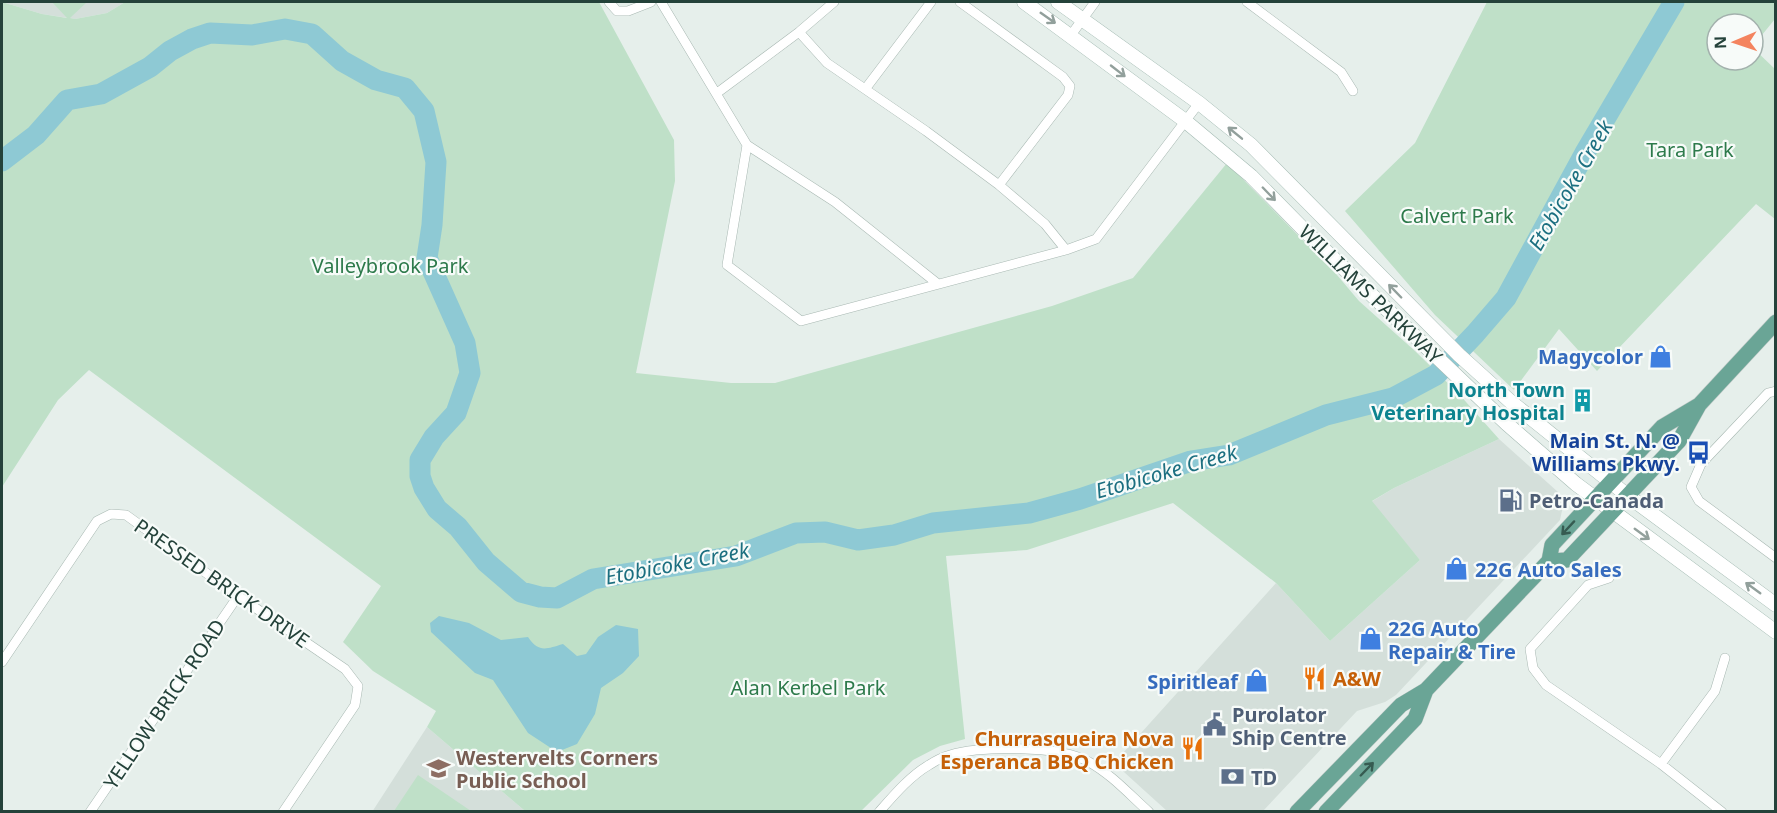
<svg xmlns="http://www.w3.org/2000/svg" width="1777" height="813" font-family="'Noto Sans',sans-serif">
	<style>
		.built { fill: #d4dfda }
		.green { fill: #bfe0c8 }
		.water { fill: #8ec9d4 }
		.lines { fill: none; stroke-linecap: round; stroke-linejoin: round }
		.river { stroke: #8ec9d4; stroke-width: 21 }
		.street-casing { stroke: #a8b8b2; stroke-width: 10 }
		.secondary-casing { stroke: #a4bbb3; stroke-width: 15 }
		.primary-casing { stroke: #c2cac8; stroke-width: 16 }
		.street { stroke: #fff; stroke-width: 9 }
		.secondary { stroke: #fff; stroke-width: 14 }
		.primary { stroke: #6aa596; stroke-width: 15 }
		.oneway { stroke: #92a09c }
		.oneway2 { stroke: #365b51 }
		.labels { text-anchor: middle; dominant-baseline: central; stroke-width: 4.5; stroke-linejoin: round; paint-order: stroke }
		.park-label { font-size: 20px; fill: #2d7a4b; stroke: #f7fbf9 }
		.street-label { font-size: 20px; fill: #24423a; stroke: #f7fbf9 }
		.shop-label { font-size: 20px; font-weight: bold; fill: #366cbe; stroke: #f7fbf9; text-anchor: end }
		.culture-label { font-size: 20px; font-weight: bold; fill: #0d838f; stroke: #f7fbf9; text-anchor: end }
		.transit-label { font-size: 20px; font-weight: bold; fill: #164399; stroke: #f7fbf9; text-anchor: end }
		.service-label { font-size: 20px; font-weight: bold; fill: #4e5e75; stroke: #f7fbf9; text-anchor: start }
		.food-label { font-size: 20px; font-weight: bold; fill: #c56008; stroke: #f7fbf9; text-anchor: start }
		.education-label { font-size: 20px; font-weight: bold; fill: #785e54; stroke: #f7fbf9; text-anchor: start }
		.water-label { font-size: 21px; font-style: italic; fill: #1c6f80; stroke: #f7fbf9 }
	</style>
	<rect width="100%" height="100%" fill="#e6efeb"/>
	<!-- built -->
	<path class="built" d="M2 2H125L107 13 75 19 42 14Z
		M1499 439 1558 492 1563 506 1560 520 1396 695 1385 702 1357 711 1263 811H1167L1114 763 1276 583 1330 641 1420 560 1371 502 1394 488Z
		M427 727 525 811 372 812Z"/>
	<!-- green -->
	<path class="green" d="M2 2 42 14 67 18 52 2H87L70 18 75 19 107 13 125 2H599L674 140 675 181 636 373 731 383H775L1052 306 1133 278 1227 163 1337 275 1359 301 1415 351 1458 393 1499 439 1394 488 1372 501 1420 560 1330 641 1276 583 1173 503 1027 550 946 556 965 739 940 746 913 760 860 812 525 811 427 727 436 711 373 671 343 642 381 586 89 370 58 400 2 487Z
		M1487 2H1775V19L1753 46V24H1717V60H1753V48L1775 69V219L1756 204 1597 371 1559 329 1514 390 1435 315 1345 211 1415 143Z
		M418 775 471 811H394Z"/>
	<!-- water -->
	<path class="water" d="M439 616 469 623 501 640 528 637C539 653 546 649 563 644L577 656 586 654 598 637 616 625 638 629 639 656 623 673 601 688 595 714 577 744 557 752 528 733 493 680 475 673 431 632 430 623Z"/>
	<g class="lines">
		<!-- river -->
		<path class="river" d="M2 161 36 135 67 100 101 94 150 67 170 51 192 39 210 33 252 35 285 29 312 34 342 61 376 80 405 88 424 111 436 162 432 225 427 258 465 343 470 373 456 413 434 437 420 460V476L424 488 437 509 458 527 486 562 521 592 540 597 557 598 593 579 736 556 796 533 825 532 858 540 894 535 933 523 1029 513 1080 499 1191 461 1229 455 1326 415 1393 398 1436 375 1475 334 1506 298 1586 151 1674 2"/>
		<defs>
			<path id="street" d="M609 2 617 11H628L651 2
				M661 2 747 145 835 202 938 284
				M960 2 1063 77 1070 86 1068 95 999 185
				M1247 2 1341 72 1353 91
				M799 32 827 63 926 131 999 185 1045 224 1066 250
				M1071 35 1095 2
				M866 88 931 2
				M717 93 799 32 834 2
				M747 145 727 265 801 321 1066 250 1096 239 1199 103
				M1776 391 1768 393 1701 464 1691 487 1699 501 1776 558
				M1609 578 1588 585 1530 649 1533 668 1546 685 1661 764 1722 812
				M2 662 97 521 111 514 126 515 238 596 345 669 358 686 355 705 283 812
				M1661 764 1715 691 1725 658
				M90 812 238 596
				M879 812C894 795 910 776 929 765 935 761 943 757 950 755 981 746 1060 745 1089 762 1111 774 1129 794 1149 812"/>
			<path id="secondary" d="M1024 2 1184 120 1251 176 1312 238 1506 423 1576 484 1776 632
				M1058 2 1199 103 1251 145 1459 355 1511 402 1628 496 1776 605"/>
			<path id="primary" d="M1549 561 1567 560 1679 441 1699 405 1776 322
				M1297 812 1401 705 1426 690 1549 561 1552 545 1662 427 1699 405
				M1326 812 1415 719 1426 690"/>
		</defs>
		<!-- street casing -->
		<use href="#street" class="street-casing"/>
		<!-- secondary casing -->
		<use href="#secondary" class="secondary-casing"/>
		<!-- primary casing -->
		<use href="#primary" class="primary-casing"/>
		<!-- street -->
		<use href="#street" class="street"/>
		<!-- secondary -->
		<use href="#secondary" class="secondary"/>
		<!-- primary -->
		<use href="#primary" class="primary"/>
	</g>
	<!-- one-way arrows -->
	<defs><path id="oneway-shaft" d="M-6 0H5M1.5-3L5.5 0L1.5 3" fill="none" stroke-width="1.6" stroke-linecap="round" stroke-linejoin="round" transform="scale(1.5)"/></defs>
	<g class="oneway">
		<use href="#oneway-shaft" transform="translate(1048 18) rotate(35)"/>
		<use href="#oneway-shaft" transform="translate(1118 71) rotate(38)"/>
		<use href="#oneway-shaft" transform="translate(1235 133) rotate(-141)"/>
		<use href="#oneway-shaft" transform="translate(1269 194) rotate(46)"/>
		<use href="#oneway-shaft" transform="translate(1395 291) rotate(-134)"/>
		<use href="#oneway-shaft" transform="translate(1642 534) rotate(36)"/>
		<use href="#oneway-shaft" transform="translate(1753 588) rotate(-144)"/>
	</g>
	<g class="oneway2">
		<use href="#oneway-shaft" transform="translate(1568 528) rotate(133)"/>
		<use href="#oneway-shaft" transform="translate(1367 769) rotate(-46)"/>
	</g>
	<!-- icons -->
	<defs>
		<symbol id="shop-bare" viewBox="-9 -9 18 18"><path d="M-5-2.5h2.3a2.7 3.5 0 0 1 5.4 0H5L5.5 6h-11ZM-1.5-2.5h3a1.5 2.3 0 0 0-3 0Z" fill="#3f7fe0" stroke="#f7fbf9" stroke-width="2.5" paint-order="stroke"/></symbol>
		<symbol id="building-bare" viewBox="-9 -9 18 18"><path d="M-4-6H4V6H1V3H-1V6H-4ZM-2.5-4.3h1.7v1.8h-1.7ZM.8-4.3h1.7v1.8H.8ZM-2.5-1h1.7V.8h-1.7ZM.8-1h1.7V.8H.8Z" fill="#0f9aa8" stroke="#f7fbf9" stroke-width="2.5" paint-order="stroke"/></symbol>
		<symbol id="bus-bare" viewBox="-9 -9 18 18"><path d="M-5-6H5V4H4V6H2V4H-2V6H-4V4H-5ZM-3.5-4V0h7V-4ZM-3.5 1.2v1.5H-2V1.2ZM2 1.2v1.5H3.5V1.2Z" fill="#1a4fb4" stroke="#f7fbf9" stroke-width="2.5" paint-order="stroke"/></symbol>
		<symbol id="fuel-bare" viewBox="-9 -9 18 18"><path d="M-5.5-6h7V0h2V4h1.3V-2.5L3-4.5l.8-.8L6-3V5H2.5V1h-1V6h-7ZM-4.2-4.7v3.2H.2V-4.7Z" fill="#5c6f8a" stroke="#f7fbf9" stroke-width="2.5" paint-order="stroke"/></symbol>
		<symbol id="restaurant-bare" viewBox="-9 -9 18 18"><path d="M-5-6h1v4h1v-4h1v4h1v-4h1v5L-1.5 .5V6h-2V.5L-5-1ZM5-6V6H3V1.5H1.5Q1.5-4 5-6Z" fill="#e8710a" stroke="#f7fbf9" stroke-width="2.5" paint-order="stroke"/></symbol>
		<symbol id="civic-bare" viewBox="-9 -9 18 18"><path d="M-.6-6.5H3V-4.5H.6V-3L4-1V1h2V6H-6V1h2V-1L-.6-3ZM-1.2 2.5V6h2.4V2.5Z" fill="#5c6f8a" stroke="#f7fbf9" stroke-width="2.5" paint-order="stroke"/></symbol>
		<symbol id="school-bare" viewBox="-9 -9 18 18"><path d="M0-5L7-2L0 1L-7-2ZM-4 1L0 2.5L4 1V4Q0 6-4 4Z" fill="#8d6e63" stroke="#f7fbf9" stroke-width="2.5" paint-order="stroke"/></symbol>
		<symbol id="bank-bare" viewBox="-9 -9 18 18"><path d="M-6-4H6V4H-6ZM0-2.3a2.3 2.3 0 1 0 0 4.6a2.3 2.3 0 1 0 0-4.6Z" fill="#5c6f8a" stroke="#f7fbf9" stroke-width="2.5" paint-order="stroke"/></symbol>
	</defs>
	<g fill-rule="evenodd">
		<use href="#shop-bare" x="1644" y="340" width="33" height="33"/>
		<use href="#building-bare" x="1566" y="384" width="33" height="33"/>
		<use href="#bus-bare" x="1682" y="436" width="33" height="33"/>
		<use href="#fuel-bare" x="1494" y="484" width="33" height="33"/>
		<use href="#shop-bare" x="1440" y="552" width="33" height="33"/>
		<use href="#shop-bare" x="1354" y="622" width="33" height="33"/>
		<use href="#restaurant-bare" x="1298" y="662" width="33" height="33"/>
		<use href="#shop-bare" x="1240" y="664" width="33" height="33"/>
		<use href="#civic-bare" x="1198" y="708" width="33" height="33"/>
		<use href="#restaurant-bare" x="1176" y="732" width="33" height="33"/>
		<use href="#school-bare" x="422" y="752" width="33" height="33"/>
		<use href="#bank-bare" x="1216" y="760" width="33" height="33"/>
	</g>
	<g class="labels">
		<!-- park labels -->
		<g class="park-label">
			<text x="1690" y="149">Tara Park</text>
			<text x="1457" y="215">Calvert Park</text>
			<text x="390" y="265">Valleybrook Park</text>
			<text x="808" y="687">Alan Kerbel Park</text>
		</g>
		<!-- street labels -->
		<g class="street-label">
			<text transform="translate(1371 294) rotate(44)">WILLIAMS PARKWAY</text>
			<text transform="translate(222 583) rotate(35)">PRESSED BRICK DRIVE</text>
			<text transform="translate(164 704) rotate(-56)">YELLOW BRICK ROAD</text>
		</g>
		<!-- shop labels -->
		<g class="shop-label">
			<text x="1643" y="356">Magycolor</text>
			<text x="1475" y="569" text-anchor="start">22G Auto Sales</text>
			<text x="1388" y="628" text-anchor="start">22G Auto<tspan x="1388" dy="23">Repair &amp; Tire</tspan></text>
			<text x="1238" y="681">Spiritleaf</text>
		</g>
		<!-- culture labels -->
		<g class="culture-label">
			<text x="1565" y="389">North Town<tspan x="1565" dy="23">Veterinary Hospital</tspan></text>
		</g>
		<!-- transit labels -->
		<g class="transit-label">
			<text x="1680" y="440">Main St. N. @<tspan x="1680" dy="23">Williams Pkwy.</tspan></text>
		</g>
		<!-- service labels -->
		<g class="service-label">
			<text x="1529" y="500">Petro-Canada</text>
			<text x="1232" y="714">Purolator<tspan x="1232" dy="23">Ship Centre</tspan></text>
			<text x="1251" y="777">TD</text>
		</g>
		<!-- food labels -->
		<g class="food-label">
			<text x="1333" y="678">A&amp;W</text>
			<text x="1174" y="738" text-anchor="end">Churrasqueira Nova<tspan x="1174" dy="23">Esperanca BBQ Chicken</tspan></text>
		</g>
		<!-- education labels -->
		<g class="education-label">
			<text x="456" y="757">Westervelts Corners<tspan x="456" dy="23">Public School</tspan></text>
		</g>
		<!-- water labels -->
		<g class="water-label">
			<text transform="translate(1570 185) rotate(-60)">Etobicoke Creek</text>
			<text transform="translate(1166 471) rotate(-16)">Etobicoke Creek</text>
			<text transform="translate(677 563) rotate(-11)">Etobicoke Creek</text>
		</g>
	</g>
	<!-- border -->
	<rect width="1777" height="813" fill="none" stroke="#24423a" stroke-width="6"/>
	<!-- north arrow -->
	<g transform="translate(1735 42) rotate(268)"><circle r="28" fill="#f7fbf9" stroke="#a3b1ad" stroke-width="1.5"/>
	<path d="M0-4.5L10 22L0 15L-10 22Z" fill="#f4845f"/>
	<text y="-9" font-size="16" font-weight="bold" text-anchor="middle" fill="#24423a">N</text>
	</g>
</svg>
